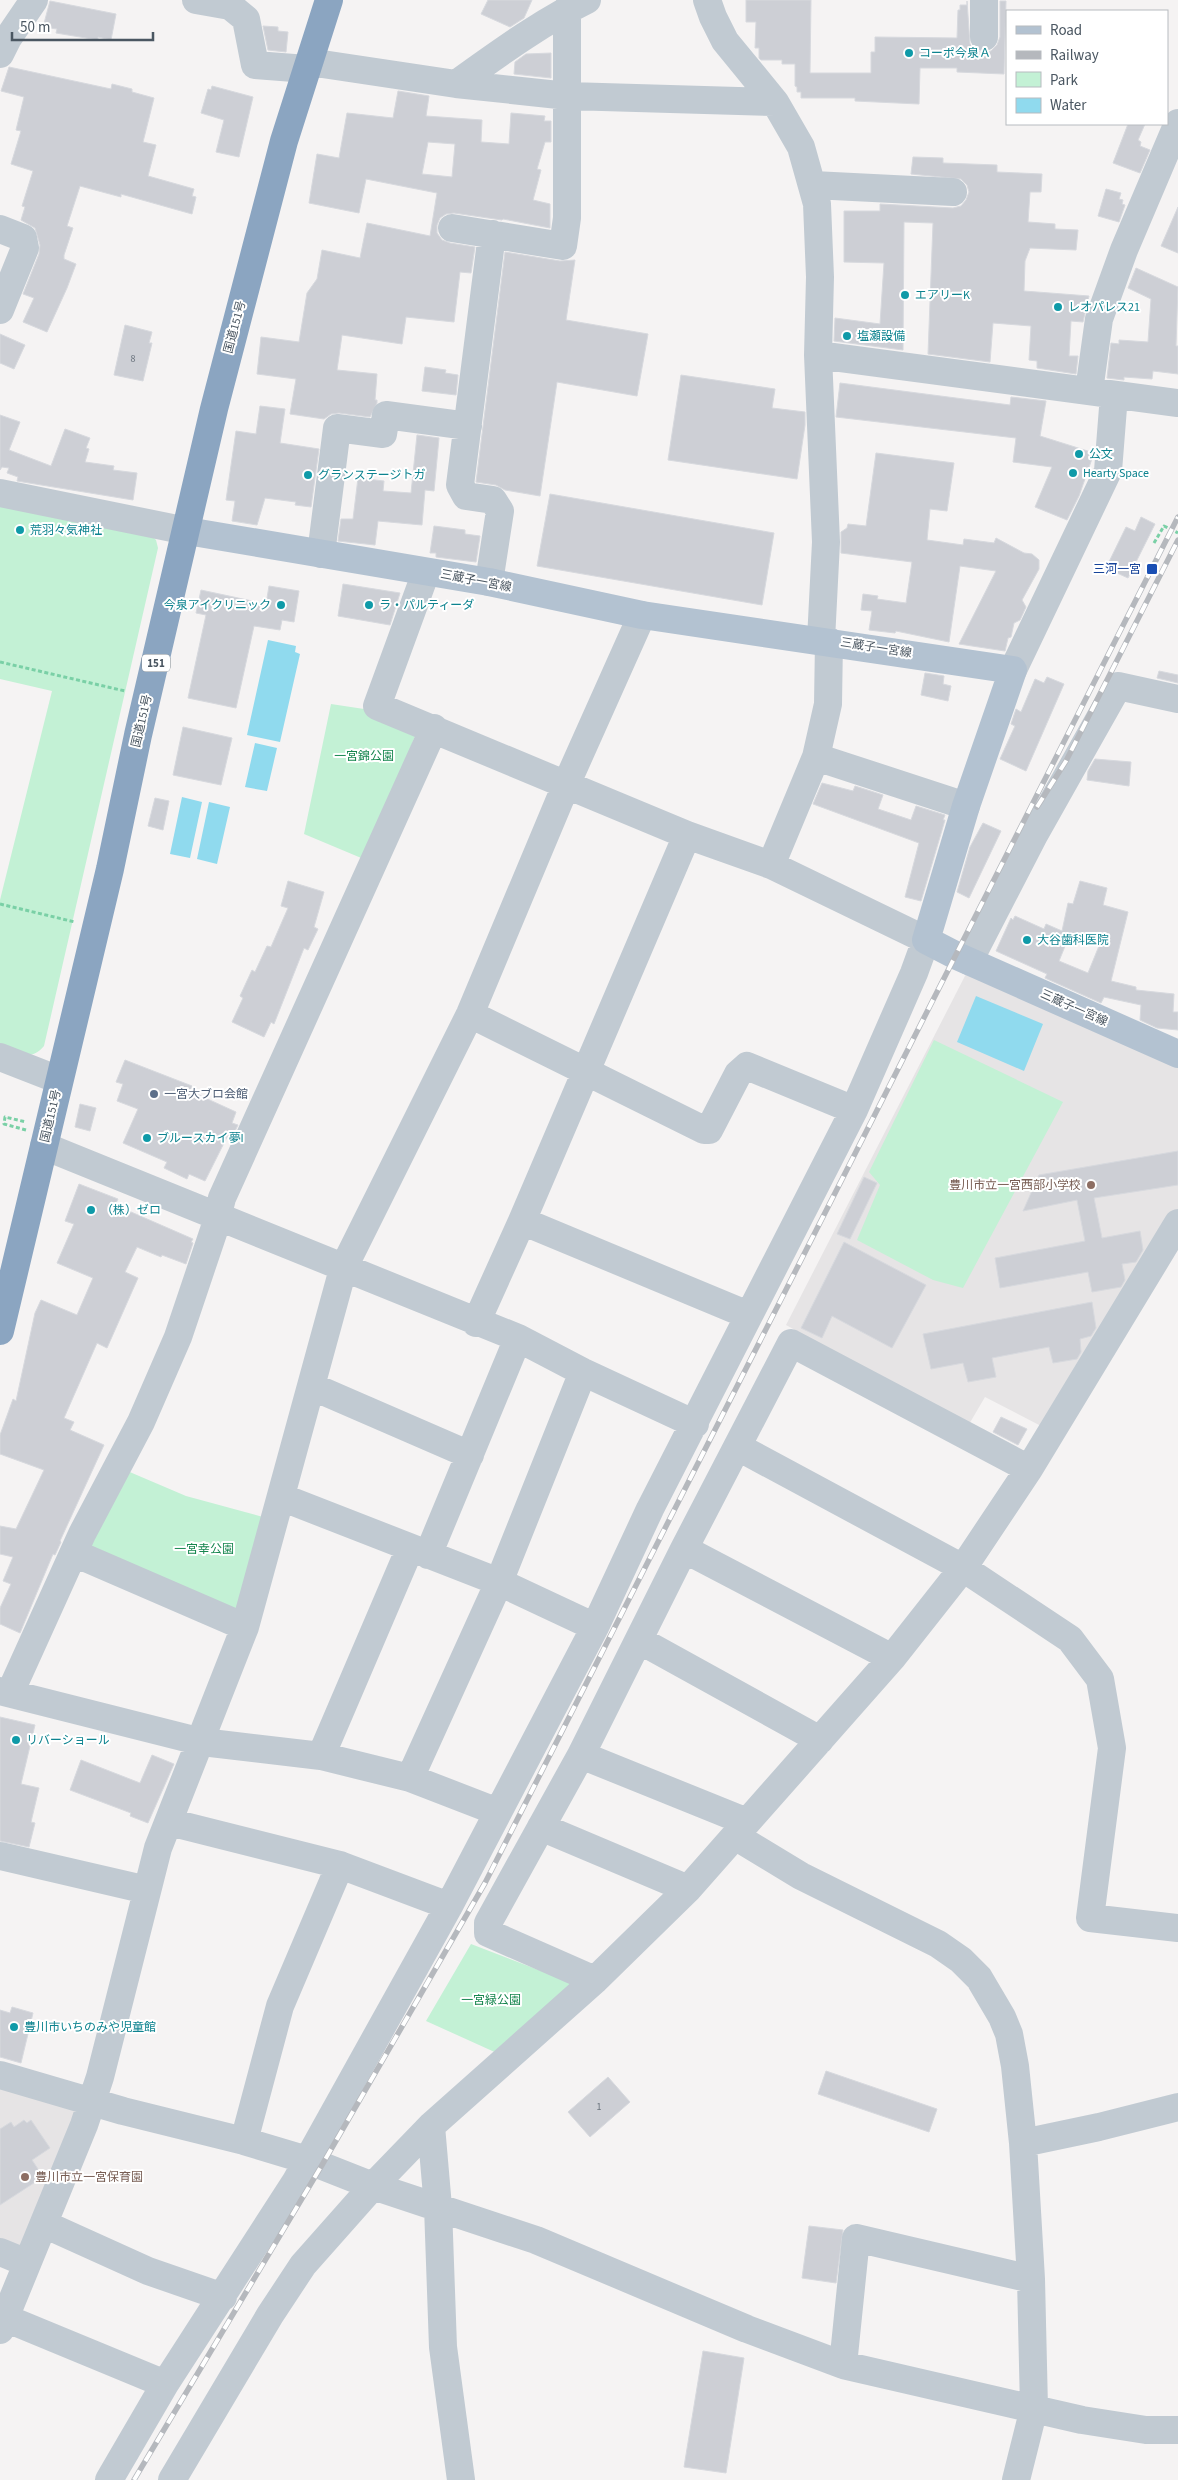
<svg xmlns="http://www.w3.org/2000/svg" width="1178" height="2480" font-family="'Source Sans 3','Noto Sans JP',sans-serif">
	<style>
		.education { fill: #e6e4e5 }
		.green { fill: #c3f1d5 }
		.water { fill: #90daee }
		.building { fill: #cdcfd5; stroke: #d7d9de; fill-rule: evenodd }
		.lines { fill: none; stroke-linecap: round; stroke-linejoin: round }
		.path { stroke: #7ad0a6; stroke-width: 3; stroke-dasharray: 4 2.5; stroke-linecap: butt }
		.minor { stroke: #c1cad2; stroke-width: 28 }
		.major { stroke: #b3c2d1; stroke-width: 28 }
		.highway { stroke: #8ba5c1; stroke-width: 28 }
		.rail-casing { stroke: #b5b8bd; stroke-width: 5.5 }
		.rail { stroke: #fff; stroke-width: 4; stroke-dasharray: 11; stroke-linecap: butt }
		.culture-dot { fill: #0f9aa8; stroke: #fff; stroke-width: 2 }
		.transit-dot { fill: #1a4fb4; stroke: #fff; stroke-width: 2 }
		.service-dot { fill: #5c6f8a; stroke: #fff; stroke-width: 2 }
		.education-dot { fill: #8d6e63; stroke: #fff; stroke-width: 2 }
		.labels { text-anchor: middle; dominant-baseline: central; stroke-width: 4; stroke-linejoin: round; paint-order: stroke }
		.number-label { font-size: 10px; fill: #6b747e }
		.shield { fill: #fff; stroke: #808990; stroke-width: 1 }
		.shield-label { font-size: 11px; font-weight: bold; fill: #4a5661 }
		.culture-label { font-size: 12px; fill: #0d838f; stroke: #fff; text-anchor: start }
		.street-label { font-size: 12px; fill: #4a5661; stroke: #fff }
		.transit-label { font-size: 12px; fill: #164399; stroke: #fff; text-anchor: end }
		.park-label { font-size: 12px; fill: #17864f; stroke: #fff }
		.service-label { font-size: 12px; fill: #4e5e75; stroke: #fff; text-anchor: start }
		.education-label { font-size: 12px; fill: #785e54; stroke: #fff; text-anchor: end }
	</style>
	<rect width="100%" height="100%" fill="#f5f3f3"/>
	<!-- education -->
	<path class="education" d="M967 972 1178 1066V1209L1138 1277 1041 1426 985 1397 968 1426 786 1325Z
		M0 2088 77 2110 21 2252 0 2243Z"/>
	<!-- green -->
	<path class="green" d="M0 506 152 536 156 540 158 548 44 1046C31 1062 17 1053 0 1047V900L52 691 0 679Z
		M331 704 364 709 417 731 366 860 304 834Z
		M934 1040 1063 1102 963 1288 933 1280 857 1240 880 1185 869 1172Z
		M125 1470 186 1496 263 1517 242 1610 233 1613 89 1551Z
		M471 1944 570 1982 572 1991 499 2054 426 2021Z"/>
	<!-- water -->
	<path class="water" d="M268 640 296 646 295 652 300 654 280 742 247 735Z
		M255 743 277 748 267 791 245 787Z
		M182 797 202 802 190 858 170 854Z
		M209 802 230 807 217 864 197 859Z
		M976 996 1043 1024 1024 1071 957 1042Z"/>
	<!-- building -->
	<path class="building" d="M488 0H532L524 18 510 27 481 14Z
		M746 0H811L810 73H871V52H875V37L957 38 958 10H960V5H967V1L970 44 977 51 984 53 991 51 997 45 1000 37V1H1006L1004 74 957 72V68H920L919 104 855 101V98H801V92H797V87L795 86V64H782V60H761L759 58V48H755L756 22H746Z
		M50 1 116 14 111 40 98 37V40L56 33 57 29 43 27Z
		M263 26 278 27V31L288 32 286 52 268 50Z
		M551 53V78L514 74 515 62 526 54Z
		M9 67 111 89 112 84 132 89V92L154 98 143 142 156 145 148 176 194 189 192 196 196 197 192 214 121 194V197L80 186 67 226 73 228 64 255V259L76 264 67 288 47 332 23 322 34 298 23 294 39 254 40 245 35 228 21 220 25 207 22 206 33 171 11 164 21 131 16 130 24 97 1 91Z
		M212 86 253 97 239 157 216 152 224 120 201 113 208 89 211 90Z
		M398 91 429 96 426 116 482 120 481 142 509 144 511 113 545 116 544 121H551V142H545L537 169 541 170 533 200 550 204V228L503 219 502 220 454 213 446 214 440 218 437 225V233L442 240 450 243 475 247 471 273 460 272 454 322 406 317 402 344 342 335 337 370 377 374 375 400H377V403L370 417 339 413 331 414 324 419 290 414 296 379 257 374 261 337 299 342 307 293 317 279 322 250 360 258 367 223 430 236 437 193 366 179 359 213 309 203 317 154 339 158 347 113 393 118ZM428 142 455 144 452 177 422 174Z
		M1128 124H1145L1138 140 1141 142 1140 146 1150 150 1140 173 1113 163Z
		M913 157 943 158V163L997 165V172L1042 174 1041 192H1030L1028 222 1055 224V229L1078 230 1076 250 1030 248 1025 261 1024 291 1089 296 1083 322 1071 321 1069 356H1078L1076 374 1037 368V361L1029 360 1031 326 993 323 990 362 928 354 933 223 904 222 903 350 834 341 835 318 880 324 884 263 844 262V211H880V204L953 208 961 206 966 200 969 192 967 185 961 179 911 174Z
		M1106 189 1121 193 1119 199 1123 200 1122 204 1125 205 1119 222 1098 216Z
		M1178 207V253L1161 246Z
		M505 252 560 261 575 260 566 320 648 334 637 396 557 382 540 496 505 490 496 485 476 482Z
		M1136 268 1178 287 1176 346H1178V374L1153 371 1152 379 1124 377V380L1107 378 1111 343 1119 344V340L1148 342 1151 299 1128 288Z
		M125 325 152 332 149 343H152L143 381 114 375Z
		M0 334 25 345 14 369 0 363Z
		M425 367 446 370 445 373 458 375 456 395 422 391Z
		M681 375 775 389 772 408 805 412V425L797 479 668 460Z
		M840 383 1010 405 1011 397 1046 401 1040 436 1094 453 1079 496 1067 520 1035 507 1052 467 1013 462 1016 438 836 417Z
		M260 406 285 409 280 443 319 449 311 507 295 505 296 502 265 498 257 525 232 521 235 501 226 500 236 431 256 434Z
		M0 415 20 422 9 450 51 466 65 429 90 438 86 448 89 449 85 462 114 466 113 470 137 473 133 500 17 481 18 477 7 473 9 468 2 467 0 470Z
		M417 435 439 438 434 491 425 490 422 525 378 521 375 545 338 541 341 519H353L358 478 384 481 383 491 411 493Z
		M876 453 954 463 947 511 930 509 927 540 963 545 964 539 994 543 996 538 1024 553 1032 554 1039 560V569L1022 600 1026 607 1020 620 1014 623 1011 637 1008 638 1005 651 959 644 996 571 960 566 949 642 896 631 895 633 869 630 872 611 861 610 863 594 878 596 877 599 906 603 912 562 841 553V532L847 528 848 524 866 526Z
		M550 494 774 533 762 605 537 566Z
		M1141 517 1155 524 1128 578 1106 568 1126 527 1135 531Z
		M434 526 465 530V534L480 536 476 562 436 557V553H430Z
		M343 584 400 593 390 625 338 616Z
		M269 586 299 591 294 622 282 620 280 630 254 626 236 708 188 698 206 615 196 613 201 590 266 604Z
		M1159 671 1178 675V683L1157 678Z
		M925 673 944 676 943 684 951 686 948 701 921 695Z
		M1047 677 1064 684 1026 771 1000 759 1015 726 1011 724 1016 709 1021 712 1035 679 1044 683Z
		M183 727 232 738 221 785 173 775Z
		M1095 759 1131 762 1129 786 1087 780 1088 771Z
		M822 783 853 791 855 786 883 795 878 809 911 820 916 806 945 815 943 820H945L921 901 905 897 919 843 813 804Z
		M155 798 169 801 163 830 148 826Z
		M983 823 1001 831 969 898 957 892 970 847Z
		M288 881 324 892 314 927 318 929 308 950 304 948 274 1024 271 1022 264 1037 232 1022 243 998 240 996 252 970 255 972 267 946 271 947 288 908 281 906Z
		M1080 881 1107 888 1103 905 1128 912 1111 981 1136 987V990L1174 994 1173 1012H1178V1030L1157 1028 1140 1020 1141 1005 1104 997 1101 1003 1045 978 1047 974 996 951 1011 918 1013 920 1015 916 1044 929 1046 924 1062 931 1068 903 1073 904ZM1067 933 1101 941 1088 973 1059 961 1070 934Z
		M125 1060 192 1086 190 1091 236 1112 232 1123 238 1125 231 1139 227 1137 205 1181 189 1174 187 1179 164 1168 167 1162 123 1143 138 1109 117 1101 123 1084 116 1082Z
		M80 1104 96 1108 90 1131 75 1127Z
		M1178 1151V1185L1094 1198 1102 1238 1140 1231 1143 1250 1136 1262 1122 1264 1125 1280 1121 1287 1092 1292 1088 1272 1000 1288 995 1258 1085 1241 1077 1200 1023 1211 1039 1175Z
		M864 1177 877 1183 850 1239 837 1234Z
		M79 1184 118 1199 115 1205 193 1239 191 1242 193 1243 186 1264 162 1255 161 1257 137 1247 125 1272 138 1278 107 1348 97 1343 64 1418 74 1422 70 1430 104 1445 60 1541 61 1542 55 1555 53 1554 20 1633 0 1624V1608L11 1584 3 1581 13 1557 0 1554V1526L16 1529 44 1470 0 1454V1435L13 1399 16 1401 35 1313 41 1300 77 1315 93 1278 57 1263 74 1224 65 1221Z
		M844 1242 926 1285 892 1348 832 1316 822 1338 801 1328Z
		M1092 1302 1096 1328 1091 1336 1080 1339 1081 1352 1077 1359 1053 1363 1049 1347 992 1358 996 1377 968 1382 963 1363 931 1369 923 1334Z
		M1001 1417 1027 1429 1018 1445 993 1432Z
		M0 1717 35 1725 21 1784 39 1788 31 1822 35 1823 29 1847 0 1841Z
		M152 1755 174 1764 148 1823 130 1816 131 1813 70 1790 81 1760 140 1783Z
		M12 2007 33 2013 21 2063 0 2057V2010L10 2013Z
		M826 2071 937 2109 929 2132 818 2094Z
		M608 2077 630 2102 590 2137 568 2112Z
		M24 2120 27 2123 31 2120 50 2148 32 2160 40 2172 34 2177 37 2181 0 2205V2129L11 2122 14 2127Z
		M809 2226 843 2230 836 2283 802 2278Z
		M703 2351 744 2358 726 2473 684 2467Z"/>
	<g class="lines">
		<!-- path -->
		<path class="path" d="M1154 543 1164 526 1178 533
			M0 662 125 691
			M0 904 75 922
			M26 1130 4 1124 5 1117 26 1122"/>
		<!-- minor -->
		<path class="minor" d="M196 0 230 6 246 19 255 65 307 69
			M707 0 713 17 725 41 775 102 801 147 817 204 820 277 818 355 826 542 821 640
			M984 37V0
			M0 54 8 38 34 0
			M309 62 456 84 568 96 775 102
			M456 84C498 54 540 23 587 0
			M813 185 953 192
			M452 228 563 246 567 218V9
			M0 229 23 238 25 248 0 310
			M818 355 1178 403
			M1089 391 1099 319 1124 250 1178 123
			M0 493 187 531
			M321 554 337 428 383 434 386 415 468 426
			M489 582 500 511 493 500 466 496 460 485 492 234
			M1013 670 1108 471 1114 395
			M816 757 966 806
			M771 865 816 757 828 704 829 641
			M969 961 1034 835 1118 686 1178 699
			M470 1014 704 1130H709L738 1074 747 1066 854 1110
			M0 1057 59 1080
			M44 1146 518 1338 583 1372 695 1424
			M522 1221 748 1315
			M476 1323 522 1221 687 835
			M311 1386 470 1455
			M738 1447 963 1568 1070 1639 1100 1679 1112 1748 1090 1918 1178 1928
			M281 1497 499 1582 595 1627
			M684 1549 892 1658
			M74 1553 245 1627
			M428 1555 518 1338
			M639 1640 820 1740
			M0 1691 202 1742 321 1756 410 1548
			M10 1693 82 1534 141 1422 178 1337 214 1230 222 1198 434 728
			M581 1755 747 1822
			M321 1756 410 1778 498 1812
			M410 1778 499 1582 583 1372
			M169 1822 340 1865 449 1906
			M541 1827 688 1889
			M735 1836 801 1876 938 1944 961 1960 979 1978 1002 2017 1009 2034 1015 2066 1023 2143 1031 2279 1034 2408 1016 2480
			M0 1856 147 1890
			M595 1980 488 1933V1923L581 1755 684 1549 791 1343 1029 1469
			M0 2075 123 2111 244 2141 307 2160 373 2186 536 2240 747 2329 843 2365 1082 2420 1146 2430H1178
			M431 2126 438 2207 443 2347 461 2480
			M244 2141 280 2006 340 1865
			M1023 2143 1099 2127 1178 2107
			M44 2224 148 2271 223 2297
			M0 2252 27 2263
			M5 2318 165 2384
			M0 2330 84 2125 100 2077 158 1848 245 1627 343 1269 470 1014 566 785 642 615
			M843 2365 856 2238 1031 2279
			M109 2480 165 2384 296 2181 449 1906 595 1627 650 1509 854 1110 914 973 926 940 771 865 687 835 377 706 426 572
			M172 2480 270 2315 303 2265 373 2186 431 2126 595 1980 688 1889 892 1658 963 1568 1029 1469 1178 1223"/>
		<!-- major -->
		<path class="major" d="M187 531 489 582 642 615 1013 670 966 806 926 940 957 956 1178 1054"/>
		<!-- highway -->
		<path class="highway" d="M0 1331 110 869 138 735 214 409 284 141 329 0"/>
		<defs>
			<path id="rail" d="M1037 807 1066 761 1178 540
				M134 2480 322 2165 485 1883 1178 517"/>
		</defs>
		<!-- rail casing -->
		<use href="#rail" class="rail-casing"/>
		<!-- rail -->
		<use href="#rail" class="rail"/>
	</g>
	<!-- markers -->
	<g class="culture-dot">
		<circle cx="909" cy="53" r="5"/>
		<circle cx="905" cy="295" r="5"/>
		<circle cx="1058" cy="307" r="5"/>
		<circle cx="847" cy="336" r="5"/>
		<circle cx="1079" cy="454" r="5"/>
		<circle cx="1073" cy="473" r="5"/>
		<circle cx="308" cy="475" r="5"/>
		<circle cx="20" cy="530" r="5"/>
		<circle cx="281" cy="605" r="5"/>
		<circle cx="369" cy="605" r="5"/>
		<circle cx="1027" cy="940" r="5"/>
		<circle cx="147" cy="1138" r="5"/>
		<circle cx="91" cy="1210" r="5"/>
		<circle cx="16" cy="1740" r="5"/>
		<circle cx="14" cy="2027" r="5"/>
	</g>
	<rect class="transit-dot" x="1146" y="563" width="12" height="12" rx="2.5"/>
	<circle class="service-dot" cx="154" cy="1094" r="5"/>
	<g class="education-dot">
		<circle cx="1091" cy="1185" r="5"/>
		<circle cx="25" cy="2177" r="5"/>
	</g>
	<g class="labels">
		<!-- number labels -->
		<g class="number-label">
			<text x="133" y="359">8</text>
			<text x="599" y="2107">1</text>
		</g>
		<!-- shield labels -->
		<rect class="shield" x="142" y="654.5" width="28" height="17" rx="4"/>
		<g class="shield-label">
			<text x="156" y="663">151</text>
		</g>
		<!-- culture labels -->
		<g class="culture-label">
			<text x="919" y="53">コーポ今泉Ａ</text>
			<text x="915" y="295">エアリーK</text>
			<text x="1068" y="307">レオパレス21</text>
			<text x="857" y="336">塩瀬設備</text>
			<text x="1089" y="454">公文</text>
			<text x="1083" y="473">Hearty Space</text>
			<text x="318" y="475">グランステージトガ</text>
			<text x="30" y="530">荒羽々気神社</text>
			<text x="271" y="605" text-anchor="end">今泉アイクリニック</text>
			<text x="379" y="605">ラ・パルティーダ</text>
			<text x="1037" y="940">大谷歯科医院</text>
			<text x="157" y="1138">ブルースカイ夢I</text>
			<text x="101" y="1210">（株）ゼロ</text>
			<text x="26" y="1740">リバーショール</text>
			<text x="24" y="2027">豊川市いちのみや児童館</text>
		</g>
		<!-- street labels -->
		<g class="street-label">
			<text transform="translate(235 327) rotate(-75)">国道151号</text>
			<text transform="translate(476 581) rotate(11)">三蔵子一宮線</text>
			<text transform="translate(876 648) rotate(9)">三蔵子一宮線</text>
			<text transform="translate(142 721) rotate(-77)">国道151号</text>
			<text transform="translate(1074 1008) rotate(24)">三蔵子一宮線</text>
			<text transform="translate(51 1116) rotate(-77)">国道151号</text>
		</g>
		<!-- transit labels -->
		<g class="transit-label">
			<text x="1141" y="569">三河一宮</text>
		</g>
		<!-- park labels -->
		<g class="park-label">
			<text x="364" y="756">一宮錦公園</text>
			<text x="204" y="1549">一宮幸公園</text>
			<text x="491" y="2000">一宮緑公園</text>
		</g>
		<!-- service labels -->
		<g class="service-label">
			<text x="164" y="1094">一宮大ブロ会館</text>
		</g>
		<!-- education labels -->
		<g class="education-label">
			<text x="1081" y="1185">豊川市立一宮西部小学校</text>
			<text x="35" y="2177" text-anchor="start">豊川市立一宮保育園</text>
		</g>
	</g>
	<!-- legend -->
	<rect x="1006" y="10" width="162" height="115" fill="#ffffff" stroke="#b7bbc0"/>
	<rect x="1016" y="26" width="25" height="8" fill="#b3c2d1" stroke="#b7bbc0"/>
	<text x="1050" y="35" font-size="15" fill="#4a5661">Road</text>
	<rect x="1016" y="51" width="25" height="8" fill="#b5b8bd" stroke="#b7bbc0"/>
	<text x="1050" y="60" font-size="15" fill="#4a5661">Railway</text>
	<rect x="1016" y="72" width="25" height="15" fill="#c3f1d5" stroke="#b7bbc0"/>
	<text x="1050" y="85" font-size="15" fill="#4a5661">Park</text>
	<rect x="1016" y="98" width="25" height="15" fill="#90daee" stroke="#b7bbc0"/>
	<text x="1050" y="110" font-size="15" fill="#4a5661">Water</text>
	<!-- scale -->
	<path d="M12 32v8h141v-8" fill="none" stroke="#4a5661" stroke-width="2.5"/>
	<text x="20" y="32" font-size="15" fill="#4a5661" stroke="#ffffff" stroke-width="4" paint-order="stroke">50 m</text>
</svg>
